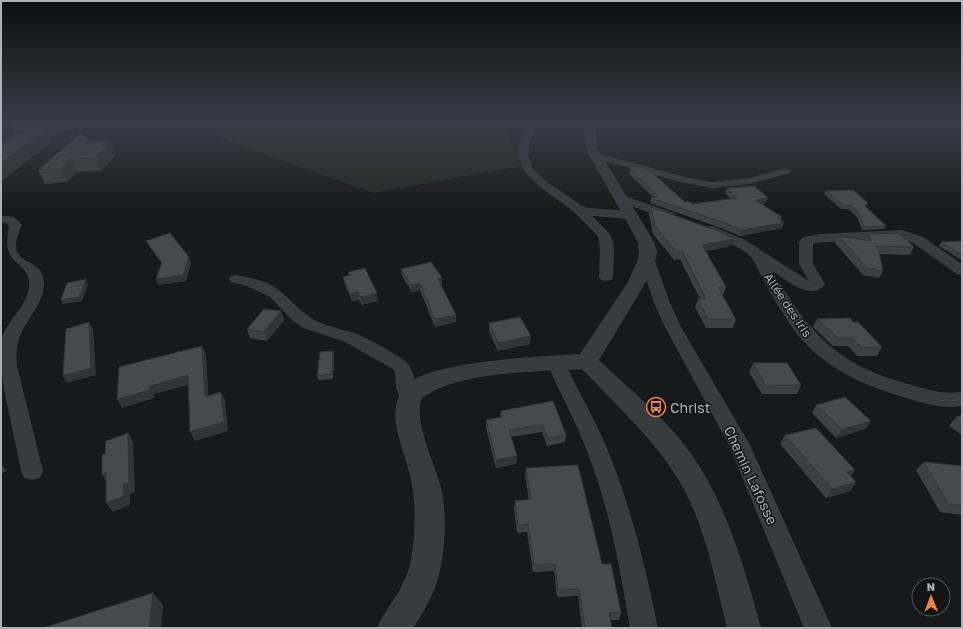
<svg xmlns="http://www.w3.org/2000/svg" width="963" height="629" font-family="'Golos Text',sans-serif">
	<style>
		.green { fill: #232a22 }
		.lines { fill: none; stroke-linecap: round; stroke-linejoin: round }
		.minor { fill: #393c3f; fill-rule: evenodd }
		.tertiary { fill: #393c3f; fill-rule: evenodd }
		.wall { fill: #3d4042 }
		.shaded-wall { fill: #323436 }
		.building { fill: #474a4d; stroke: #323436 }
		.labels { text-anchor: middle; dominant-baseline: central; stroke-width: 3; stroke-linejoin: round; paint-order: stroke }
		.street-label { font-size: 12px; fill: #abb3b9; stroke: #131415 }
		.near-poi-label { font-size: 14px; fill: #abb3b9; stroke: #131415; text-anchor: start }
		.near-street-label { font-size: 14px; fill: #abb3b9; stroke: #131415 }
	</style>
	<rect width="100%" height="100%" fill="#18191a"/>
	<!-- green -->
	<path class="green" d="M179 123H503L521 166 373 193Z"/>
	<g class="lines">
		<!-- minor -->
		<path class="minor" d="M530 123H539L530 139 528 155 533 169 547 182 582 206 589 208 630 211 634 212 636 215 634 218 630 219 592 216 611 235 614 248 613 277 611 280 606 281 601 280 599 277 600 248 598 236 574 212 539 186 523 170 518 155 520 139Z
			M597 153 685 177 712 182 749 178 786 168 791 171 790 173 749 184 712 188 680 182 593 158 592 156Z
			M622 195 674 213 676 216 674 219H666L618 201 616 199 618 197Z
			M1 215 14 217 22 225C0 271 44 252 44 284 44 303 27 318 20 336 16 346 16 356 17 366L43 471 40 478 32 480 24 478 21 471C17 450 12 429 8 408 3 387 0 364 1 342 5 320 31 305 29 282 27 258 0 269 9 226L6 223H1Z
			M712 226 745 240 809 281 799 264V242L803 237 820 234 902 230 923 237 962 264V275L957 274 913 243 901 238 813 243V264L825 284C812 303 785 279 772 271 810 333 835 364 908 384 926 389 944 395 962 392V406C941 410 920 402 900 396 857 383 818 364 792 327 781 311 771 294 762 277 758 270 754 259 748 254 736 245 721 239 707 233L706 230 707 227Z
			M647 255 652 256 654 259 670 303 681 327 750 445 832 628H804L730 447 665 327 654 303 640 259 642 256Z
			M236 275C252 278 269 281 281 292 292 301 301 312 314 320 326 326 341 329 354 333 364 336 398 355 405 361 416 370 413 385 419 397L416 402 409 404 402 402 396 388 395 372 393 369 345 342 303 328 293 321 270 297 247 286 231 282 229 279 231 276Z
			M556 357 562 359 565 363C579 394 598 424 610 456 632 511 646 570 658 628H630C620 569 610 510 588 454 577 423 560 394 547 363L550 359Z"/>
		<!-- tertiary -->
		<path class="tertiary" d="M70 123H89L88 125 27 142 5 158 1 159V149L19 136Z
			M586 123H598L596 134 598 149 654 242 657 251 656 259 646 282 599 360C631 391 672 423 696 461 729 512 745 570 761 628H727C714 577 705 521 676 476 651 436 614 403 582 369 536 372 460 371 422 398 412 419 436 466 441 488 448 517 445 560 435 588 429 602 422 615 413 628H377C384 611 397 598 404 581 411 568 413 549 414 534 415 516 415 497 411 480 407 461 399 443 396 424 394 411 396 398 404 387 424 361 546 356 580 354L628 282 638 259 639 251 638 242 586 149 584 134Z"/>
	</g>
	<!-- wall -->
	<path class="wall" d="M89 141 90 142 105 141 116 154 101 171 77 172 67 182 45 184 38 170Z
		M630 169 685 202 693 204 731 199 725 193 727 188 766 203 761 204 782 217 781 220 782 228 740 236 729 231 650 203 651 198 653 197 629 174Z
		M826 191 866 207 886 226 884 229 862 230 857 217 848 209H841L824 194Z
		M651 207 733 239 730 246 706 251 726 287 723 295H722L736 320 733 328H706L695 307 698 299H700L680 259 674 260 653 234 649 214Z
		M869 234 914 247 910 255 879 254 883 271 879 278 863 275 835 243 839 236 866 240Z
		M146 241 191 263 186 281 159 285 156 279 162 264 149 246Z
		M962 241V259H960L939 246 941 242Z
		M401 269 442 278V285H441L456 315V322L435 327 420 290 412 292 402 276Z
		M348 272 378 301 362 305 359 300 352 301 345 285 343 277 349 276Z
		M281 311 284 320 267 341 250 338 247 329Z
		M817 319 853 322 882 347 877 356H857L848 346H833L813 327Z
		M489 323 530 344 498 351 489 331Z
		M333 351 334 355 333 379 319 380 317 376Z
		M753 363 801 385 797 394H762L749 372Z
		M553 401 566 435 565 442 547 446 542 432 511 437 517 456 516 464 496 468 486 428V420L500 418 501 411Z
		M816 405 871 421 865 429 836 438 812 413Z
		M962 415V435L949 426 955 418Z
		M785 435 855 470 850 476 856 482 850 491 826 498 780 444Z
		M924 462 962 466V515L940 512 916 470Z
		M526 468 602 564 621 613 619 620H610L612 628H582L578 596 557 597 554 571 533 572 527 532 517 533 514 508 515 501 529 500 525 476Z"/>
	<!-- shaded-wall -->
	<path class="shaded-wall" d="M46 123H47L48 127 45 128 50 137 51 142 1 182V163L17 136 15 132Z
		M105 141 107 146 111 142 116 154 101 171 95 158Z
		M70 159 77 172 67 182 60 169Z
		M768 198 766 203 753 205 755 200Z
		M784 223 782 228 740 236 742 230Z
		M733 239 730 246 700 253 702 245Z
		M189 257 191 263 186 281 159 285 156 279Z
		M442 278V285L439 286 438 279Z
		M86 279 88 284 82 301 63 304 61 300Z
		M420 283V290L412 292 411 285Z
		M358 292 359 300 352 301 350 294Z
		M377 293 378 301 362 305 360 297Z
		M281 311 284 320 267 341 264 332Z
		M456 315V322L435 327V319Z
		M89 322 93 329 96 375 67 383 63 376Z
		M531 336 530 344 498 351V343Z
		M202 346 206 354 209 405 205 397Z
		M333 351 334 355 333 379 332 374Z
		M188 375 192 384 154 394V398L122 408 117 399 150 386Z
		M221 392 225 400 228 431 195 441 190 432Z
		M871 421 865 429 836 438 842 429Z
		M128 433 133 442 135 492 130 494V505L113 512 106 503Z
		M517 456 516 464 496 468V460Z
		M1 464 7 470 1 474Z
		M855 470 849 478 847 472Z
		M106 473 108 484 102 475Z
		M856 482 850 491 826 498 832 489Z
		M153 593 163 605 161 628H149Z"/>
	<!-- building -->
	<path class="building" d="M13 123H46V124L15 132Z
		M44 126 45 130 1 163V144L21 132Z
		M81 133 89 141 88 142 105 141 104 142H111L95 158 70 159 60 169 38 170Z
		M634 166 649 170 685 202 687 201 693 204 737 198 727 188 754 186 768 198 755 200 782 217 777 218 784 223 742 230 731 225 651 198 658 196 630 169Z
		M853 190 868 203 865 206 886 226 864 227 859 213 850 205H843L826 191Z
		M651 207 721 232 733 239 702 245 726 287H718L736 320 708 319 698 299H706L682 251 676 252 655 226Z
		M170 233 189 257 183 275 156 279 162 262 146 241Z
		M899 233 914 247 876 246 879 252 883 271 867 268 839 236 871 241 869 234Z
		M962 241V255L941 242Z
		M431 262 442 278 438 279 456 315 435 319 420 283 411 285 401 269Z
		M365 268 377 293 360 297 358 292 350 294 343 277 350 275 348 272Z
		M86 279 79 297 61 300 67 283Z
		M264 309 281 311 264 332 247 329Z
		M520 317 531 336 498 343 489 323Z
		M850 318 853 322H858L882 347 862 348 853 338H838L817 319Z
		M89 322 91 368 63 376 66 329Z
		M202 346 205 397 221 392 224 422 190 432 188 375 150 386V390L117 399 119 367Z
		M333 351 332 374 317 376 320 352Z
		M753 363H787L801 385 766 386Z
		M845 397 871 421 842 429 816 405Z
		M553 401 566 435 548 438 543 425 509 430 517 456 496 460 486 420 502 417 501 411Z
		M962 415V423L955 418Z
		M816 428 855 470 847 472 856 482 832 489 785 435Z
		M128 433 129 483 123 485 124 496 106 503V473L102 475V455L105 454 106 441Z
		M924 462 962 466V505L948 504Z
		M578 465 602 564H611L621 613H609L612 628H585L579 589 558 590 555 564 534 565 528 524 518 526 515 501 531 499 526 468Z
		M153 593 149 628H43Z"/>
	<!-- sky -->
	<linearGradient id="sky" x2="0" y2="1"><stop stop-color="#0d0e0e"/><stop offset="0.58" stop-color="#373e49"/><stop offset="1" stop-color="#373e49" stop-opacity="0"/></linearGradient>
	<rect width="963" height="211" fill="url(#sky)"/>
	<!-- icons -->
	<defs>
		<symbol id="bus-ring" viewBox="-11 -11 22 22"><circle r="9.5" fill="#131415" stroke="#e78743" stroke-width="1.5"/><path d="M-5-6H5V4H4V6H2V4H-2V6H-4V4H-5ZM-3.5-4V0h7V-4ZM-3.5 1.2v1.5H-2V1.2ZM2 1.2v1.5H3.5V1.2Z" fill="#e78743"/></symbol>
	</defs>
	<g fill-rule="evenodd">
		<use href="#bus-ring" x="645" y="396" width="22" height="22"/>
	</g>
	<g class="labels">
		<!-- street labels -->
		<g class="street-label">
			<text transform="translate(788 305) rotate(56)">Allée des Iris</text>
		</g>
		<!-- near-poi labels -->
		<g class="near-poi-label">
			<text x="670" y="407">Christ</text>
		</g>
		<!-- near-street labels -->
		<g class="near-street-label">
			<text transform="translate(751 475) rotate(65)">Chemin Lafosse</text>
		</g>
	</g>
	<!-- border -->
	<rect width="963" height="629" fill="none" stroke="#abb3b9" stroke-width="4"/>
	<!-- north arrow -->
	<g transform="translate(931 597) rotate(359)"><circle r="19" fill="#131415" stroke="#505457"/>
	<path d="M0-3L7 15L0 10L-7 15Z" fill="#e78743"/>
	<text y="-6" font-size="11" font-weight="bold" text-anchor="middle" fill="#abb3b9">N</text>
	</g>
</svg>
